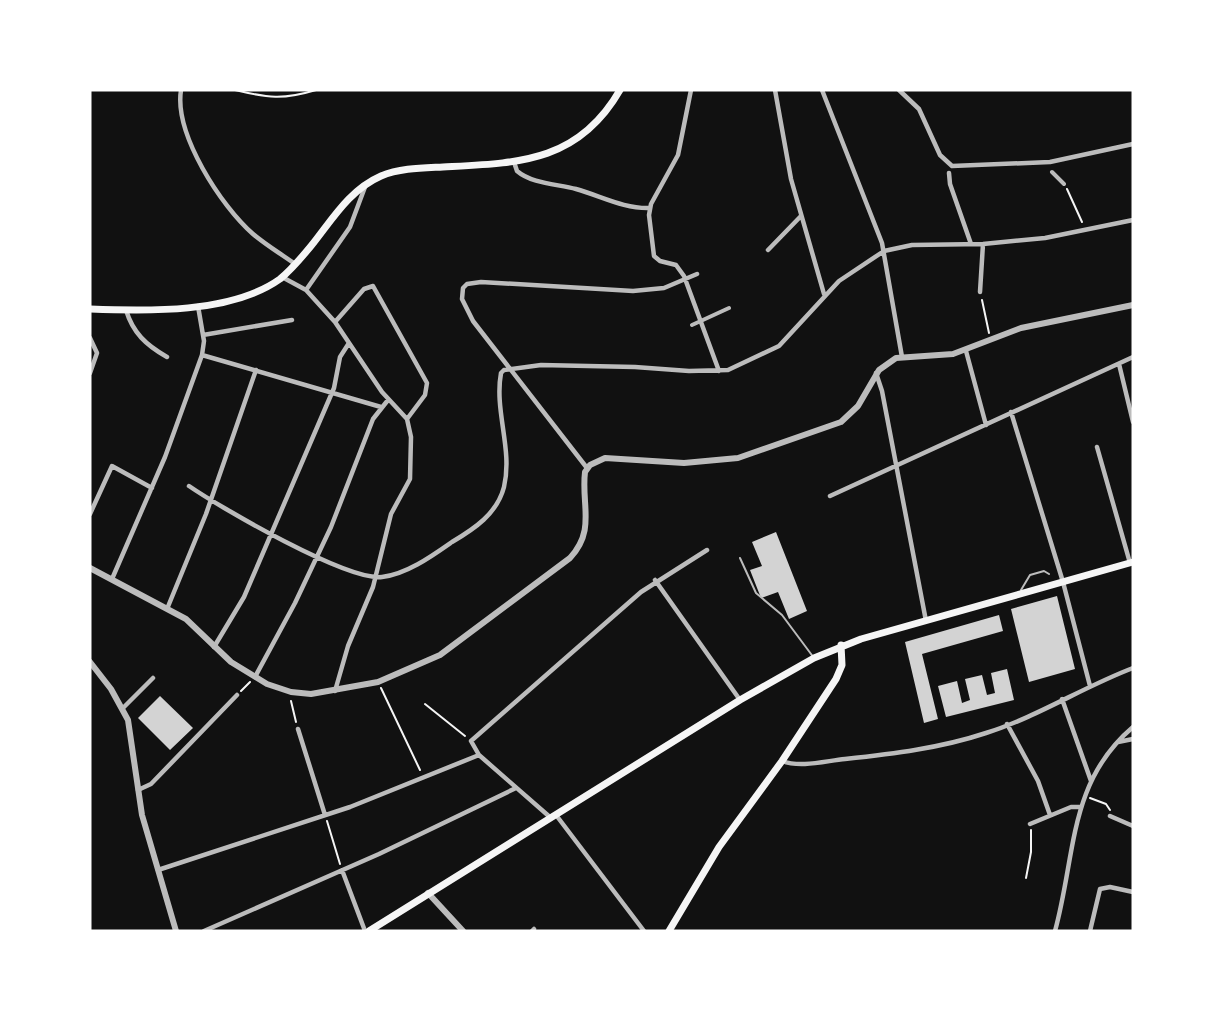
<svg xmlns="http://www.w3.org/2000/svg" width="1223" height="1021" font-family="'Crimson Pro',serif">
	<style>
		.building { fill: #d3d3d3 }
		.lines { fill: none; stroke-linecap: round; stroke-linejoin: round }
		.path { stroke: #f5f5f5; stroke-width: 2 }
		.service { stroke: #bcbcbc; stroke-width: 2 }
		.pedestrian { stroke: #bcbcbc; stroke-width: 4 }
		.minor { stroke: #bcbcbc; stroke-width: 4.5 }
		.tertiary { stroke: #bcbcbc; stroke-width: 6 }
		.secondary { stroke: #f5f5f5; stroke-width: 7 }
	</style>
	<rect width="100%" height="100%" fill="#111"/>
	<!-- building -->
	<path class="building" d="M776 532 807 611 789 619 778 592 761 598 750 570 762 566 752 542Z
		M1057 596 1075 669 1029 682 1011 609Z
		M999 615 1003 631 922 654 938 719 924 723 905 642Z
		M1007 669 1014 700 946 717 938 686 957 681 962 703 970 700 965 679 982 675 987 695 995 693 991 673Z
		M160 696 193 728 170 750 138 718Z"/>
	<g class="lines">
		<!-- path -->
		<path class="path" d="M235 90C268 98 283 100 316 90
			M1067 189 1082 222
			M982 300 989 333
			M381 688 420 770
			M241 691 250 682
			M291 701 296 722
			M425 704 465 736
			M1090 798 1106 804 1110 810
			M327 821 340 864
			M1026 878 1031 852V830"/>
		<!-- service -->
		<path class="service" d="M740 558 756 593 782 615 814 658
			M1021 590 1030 575 1044 571 1049 574"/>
		<!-- pedestrian -->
		<path class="pedestrian" d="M1052 172 1064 184
			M692 325 729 308"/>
		<!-- minor -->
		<path class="minor" d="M181 90C174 134 221 206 253 234 266 245 281 254 295 264
			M691 90 678 155 651 204 649 215 654 256 660 261 676 265 684 276 719 371
			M775 90 791 179 824 294
			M822 90 882 243 902 357
			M899 90 919 109 940 155 952 166 1050 162 1133 144
			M514 162 517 171C532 184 558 184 576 189 601 196 624 209 650 208
			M949 173 950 184 971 244
			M768 250 801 216
			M282 277 306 290 335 322 382 392 407 419 411 437 410 479 391 514 373 587 348 646 335 691
			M306 290 350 227 365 187
			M980 292 983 244
			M126 310C133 333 146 345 167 357
			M335 322 364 289 373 286 427 383 425 395 407 419
			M203 335 292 320
			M90 338 97 353 90 373
			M966 351 986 425
			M202 355 381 407
			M1119 364 1133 422
			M876 373 882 391 926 621
			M1011 412 1063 582 1090 686
			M1097 447 1130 563
			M587 468 473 321 462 299 463 288 467 284 481 282 633 291 664 288 697 274
			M189 486C221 508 347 581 382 577 407 574 432 556 452 542 474 529 497 514 504 487 513 449 494 411 501 373L504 370 541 365 635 367 689 371 728 370 779 346 839 281 884 251 912 245 983 244 1045 238 1133 220
			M830 496 1133 357
			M90 514 112 466 152 488
			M112 579 165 457 202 355 204 341 198 306
			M655 580 740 700
			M167 609 206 514 256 370
			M214 647 244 597 334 388 340 357 349 343
			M255 677 295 603 331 527 373 419 388 400
			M1062 699 1091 781
			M123 708 153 678
			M1007 724 1038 781 1050 815
			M298 729 325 815
			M1118 742 1133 739
			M782 761C801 768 825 761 845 759 892 754 941 748 986 733 1037 717 1083 687 1133 668
			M138 790 151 784 237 695
			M556 815 644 931
			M1110 816 1133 826
			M551 818 479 755 471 741 641 592 707 550
			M1030 824 1071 807H1081
			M158 870 350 807 479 755
			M342 870 365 931
			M204 931 379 854 516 788
			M532 931 534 929
			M1055 931C1076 855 1068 782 1133 727
			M1090 931 1100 889 1110 887 1133 892"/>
		<!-- tertiary -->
		<path class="tertiary" d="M90 568 186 619 231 662 267 684 291 692 311 694 378 682 440 655 570 558C596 530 581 505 585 472L590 465 605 458 684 463 738 458 841 422 858 406 879 370 896 358 953 354 1021 328 1133 305
			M90 662 111 689 128 720 142 815 176 931
			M428 893 463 931"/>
		<!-- secondary -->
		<path class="secondary" d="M90 309C147 311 231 314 280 279 291 270 302 257 311 246 332 220 349 190 381 176 400 168 423 168 443 167 518 163 578 163 620 90
			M369 931 740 700 814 658 861 639 1133 562
			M669 931 719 847 782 761 836 679 842 665 841 645"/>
	</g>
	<!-- border -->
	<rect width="1223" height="1021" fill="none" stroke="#ffffff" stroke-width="183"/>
</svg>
